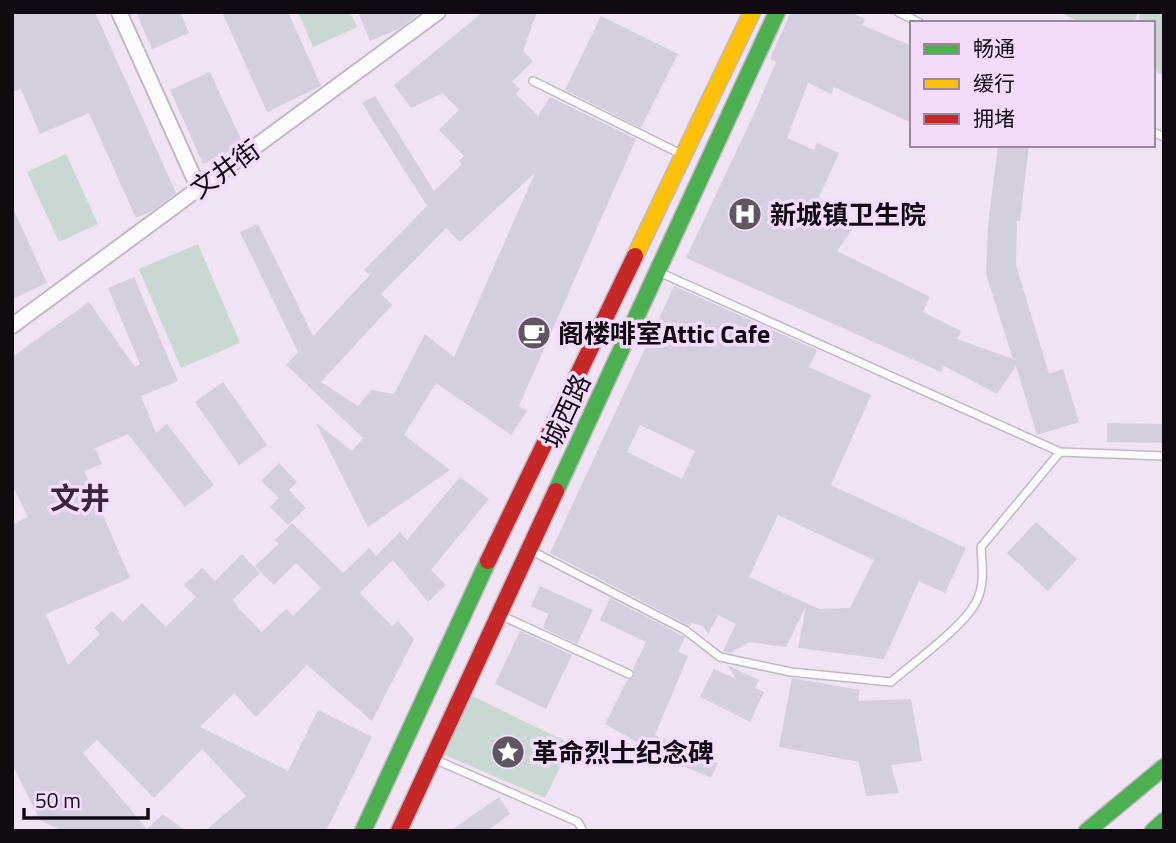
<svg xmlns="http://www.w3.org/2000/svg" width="1176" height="843" font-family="'Titillium Web','Noto Sans SC',sans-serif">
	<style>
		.green { fill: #c9d8d2 }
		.building { fill: #d4cede; fill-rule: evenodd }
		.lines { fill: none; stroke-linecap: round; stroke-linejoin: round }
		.lane-casing { stroke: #c2b8c5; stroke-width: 10 }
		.street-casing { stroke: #c2b8c5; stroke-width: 18 }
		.fast-casing { stroke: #c2b8c5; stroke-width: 19 }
		.slow-casing { stroke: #c2b8c5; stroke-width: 19 }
		.jam-casing { stroke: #c2b8c5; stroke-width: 19 }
		.lane { stroke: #fdfbfd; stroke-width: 7 }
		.street { stroke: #fdfbfd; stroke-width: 14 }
		.fast { stroke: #4caf50; stroke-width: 16 }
		.slow { stroke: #ffc107; stroke-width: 16 }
		.jam { stroke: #c62828; stroke-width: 16 }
		.labels { text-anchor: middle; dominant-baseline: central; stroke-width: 7; stroke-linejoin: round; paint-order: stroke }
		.street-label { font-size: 26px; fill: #110a13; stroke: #f3dcfa }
		.poi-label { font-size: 26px; font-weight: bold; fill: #110a13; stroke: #f3dcfa; text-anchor: start }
		.quarter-label { font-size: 30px; font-weight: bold; fill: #38263d; stroke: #f3dcfa }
	</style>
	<rect width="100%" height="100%" fill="#f0e3f3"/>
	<!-- green -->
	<path class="green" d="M298 12H350L357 27 313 47Z
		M1058 12H1138L1134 23H1083Z
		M1140 12H1164V76L1153 69V23H1139Z
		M66 154 98 224 59 242 27 172Z
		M198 244 240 343 181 368 139 269Z
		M464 692 571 744 545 798 436 751Z"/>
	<!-- building -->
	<path class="building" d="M12 12H95L176 193 152 211 136 218 89 113 40 134 21 89 12 92Z
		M136 12H180L189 33 152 49Z
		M222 12H288L321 86 267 112Z
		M358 12H421L399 29 370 41Z
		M483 12H537L523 51 533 61 512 82 520 89 516 94 538 116 550 97 636 139 519 406 527 411 511 435 436 383 404 435 450 470 368 527 316 423 352 451 363 438 286 365 298 352 240 232 258 224 313 336 370 275 364 270 427 206 362 103 375 96 434 191 462 164 459 161 464 156 439 130 459 110 443 93 411 108 394 85ZM535 173 454 357 425 334 394 394 371 390 358 406 321 382 392 305 381 294 446 228 460 242Z
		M791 12H850L865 19 862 25 912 46V123L834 87 831 94 808 83 787 138 814 150 817 143 839 153 819 197 854 227 837 251 930 297 923 312 961 331 957 339 1013 359 986 274 988 226 998 145H1029L1020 221H1017L1016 265 1049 374 1063 369 1079 422 1037 435 1016 366 997 394 944 366 941 372 686 258 753 116 776 62 770 59Z
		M601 16 678 54 641 128 565 90Z
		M210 72 243 144 203 164 170 90Z
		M12 206 47 283 12 299Z
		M134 277 178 381 141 396 156 433 167 424 214 485 185 507 128 434 95 448 102 464 84 471 130 578 46 614 68 665 100 634 94 628 112 611 123 622 142 603 166 627 196 597 184 585 202 568 215 581 242 554 260 573 233 600 240 610 262 632 286 609 293 616 321 588 296 563 274 585 255 566 279 544 275 540 292 523 343 573 369 548 376 556 400 532 407 540 460 477 489 499 431 570 446 585 428 602 393 560 360 593 392 626 398 621 414 639 372 721 307 665 256 717 234 693 200 727 288 771 318 710 372 737 326 831H205L246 796 202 749 154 798 97 740 83 753 147 829 163 814 186 831H62L40 820 12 764V525L28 517 12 485V357L89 302 135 367 140 364 108 288Z
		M674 286 817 350 809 367 871 395 831 485 966 548 945 593 919 581 884 659 798 648 806 606 786 647 749 642 730 653 723 651 736 624 718 615 708 634 703 626 691 623 690 626 550 553ZM640 425 695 451 682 479 627 452ZM778 515 874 560 850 608 819 609 749 577Z
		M223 382 267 445 239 465 195 402Z
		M1107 423 1164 424V443L1107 442Z
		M279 463 297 482 289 490 306 508 288 525 270 507 279 498 261 481Z
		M1036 522 1077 559 1048 591 1007 553Z
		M540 586 593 610 577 644 543 628 548 614 531 606Z
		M610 598 685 637 678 652 688 656 655 735 718 763 711 778 663 757 605 724 627 680 634 677 633 669 646 642 600 620Z
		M520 631 572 655 546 709 495 684Z
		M727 665 759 680 755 688 764 692 750 722 700 697 714 669 736 679Z
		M792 678 860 690 858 701 911 699 922 761 891 765 899 793 866 796 859 762 779 747Z
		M499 797 510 814 487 831H450Z"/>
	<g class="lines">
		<defs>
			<path id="lane" d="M898 12 920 23
				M533 81 681 154
				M1153 132 1164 137
				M661 273 1060 452 1164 456
				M530 550 685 630 720 657 791 672 891 682C914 662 966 625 977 600 985 583 982 565 981 547L1060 452
				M500 615 629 674
				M434 759 578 822 583 831"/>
			<path id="street" d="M119 12 199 189
				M12 326 438 12"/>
			<path id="fast" d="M556 491 777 12
				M363 831 488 561
				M1087 831 1164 767
				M1153 831 1164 821"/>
			<path id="slow" d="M635 256 752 12"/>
			<path id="jam" d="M488 561 635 256
				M399 831 556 491"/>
		</defs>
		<!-- lane casing -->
		<use href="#lane" class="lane-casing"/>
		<!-- street casing -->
		<use href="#street" class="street-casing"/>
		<!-- fast casing -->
		<use href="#fast" class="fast-casing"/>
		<!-- slow casing -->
		<use href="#slow" class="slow-casing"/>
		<!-- jam casing -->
		<use href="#jam" class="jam-casing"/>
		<!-- lane -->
		<use href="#lane" class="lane"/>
		<!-- street -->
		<use href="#street" class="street"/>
		<!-- fast -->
		<use href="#fast" class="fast"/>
		<!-- slow -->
		<use href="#slow" class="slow"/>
		<!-- jam -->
		<use href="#jam" class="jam"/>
	</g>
	<!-- icons -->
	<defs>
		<symbol id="hospital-disc" viewBox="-11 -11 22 22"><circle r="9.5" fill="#5f5661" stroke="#f3dcfa"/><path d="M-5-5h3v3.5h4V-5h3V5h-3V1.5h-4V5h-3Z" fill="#fff"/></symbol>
		<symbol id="cafe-disc" viewBox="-11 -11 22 22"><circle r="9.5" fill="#5f5661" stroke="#f3dcfa"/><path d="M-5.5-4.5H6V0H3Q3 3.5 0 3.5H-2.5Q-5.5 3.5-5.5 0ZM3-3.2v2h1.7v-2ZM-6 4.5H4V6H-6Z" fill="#fff"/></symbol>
		<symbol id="sight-disc" viewBox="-11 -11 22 22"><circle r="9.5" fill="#5f5661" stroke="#f3dcfa"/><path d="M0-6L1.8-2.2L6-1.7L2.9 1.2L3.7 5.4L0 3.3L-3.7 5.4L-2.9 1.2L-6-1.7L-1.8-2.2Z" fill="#fff"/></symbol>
	</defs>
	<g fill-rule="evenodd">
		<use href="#hospital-disc" x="726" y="195" width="38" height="38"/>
		<use href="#cafe-disc" x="515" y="314" width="38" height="38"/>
		<use href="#sight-disc" x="489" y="733" width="38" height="38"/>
	</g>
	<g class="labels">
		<!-- street labels -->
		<g class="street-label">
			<text transform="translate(225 169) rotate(-36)">文井街</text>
			<text transform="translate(566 411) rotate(-65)">城西路</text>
		</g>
		<!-- poi labels -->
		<g class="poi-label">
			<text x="770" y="214">新城镇卫生院</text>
			<text x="558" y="333">阁楼啡室Attic Cafe</text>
			<text x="532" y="752">革命烈士纪念碑</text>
		</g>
		<!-- quarter labels -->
		<g class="quarter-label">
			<text x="80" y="498">文井</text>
		</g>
	</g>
	<!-- border -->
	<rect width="1176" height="843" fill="none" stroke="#110a13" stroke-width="28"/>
	<!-- legend -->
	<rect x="910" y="21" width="245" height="126" fill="#f3dcfa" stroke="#99889e" stroke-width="2"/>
	<rect x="924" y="44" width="35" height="10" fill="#4caf50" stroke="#99889e" stroke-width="2"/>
	<text x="973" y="56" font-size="21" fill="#110a13">畅通</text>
	<rect x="924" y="79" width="35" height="10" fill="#ffc107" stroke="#99889e" stroke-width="2"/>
	<text x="973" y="91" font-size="21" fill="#110a13">缓行</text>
	<rect x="924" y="114" width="35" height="10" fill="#c62828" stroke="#99889e" stroke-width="2"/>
	<text x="973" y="126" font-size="21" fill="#110a13">拥堵</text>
	<!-- scale -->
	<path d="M24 808v10h124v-10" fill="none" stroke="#110a13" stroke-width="3.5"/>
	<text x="35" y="808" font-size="21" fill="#110a13" stroke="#f3dcfa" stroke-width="5" paint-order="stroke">50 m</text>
</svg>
